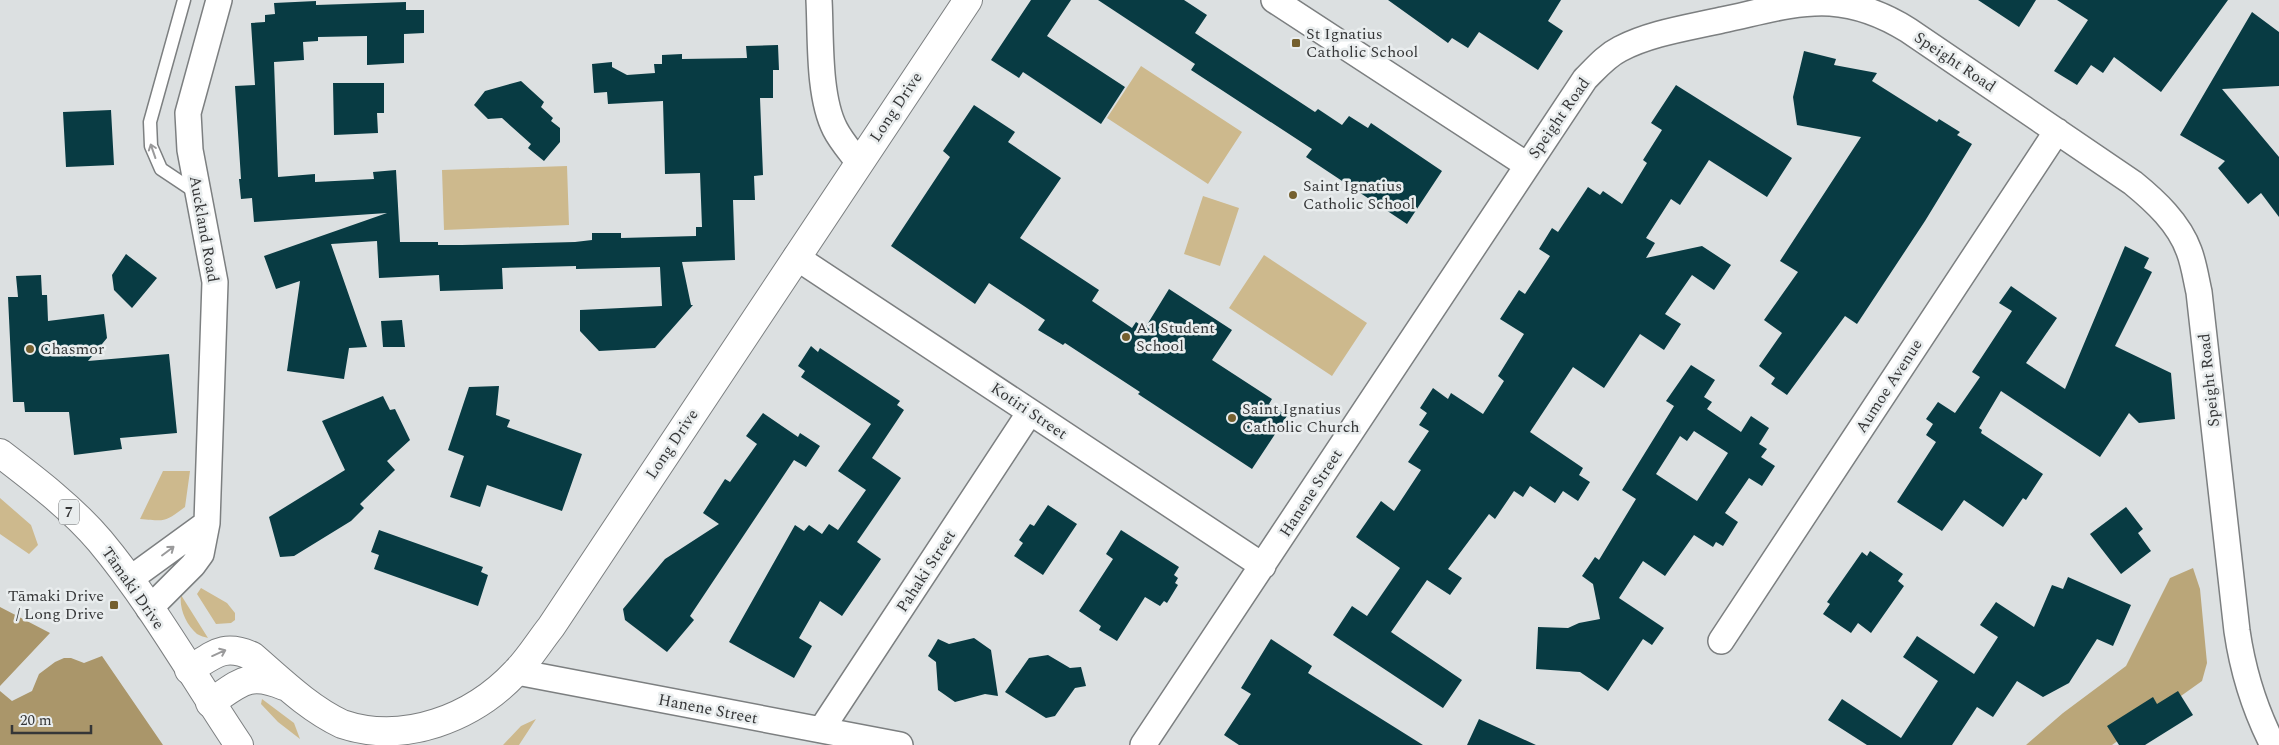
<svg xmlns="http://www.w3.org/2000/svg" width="2279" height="745" font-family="Spectral,serif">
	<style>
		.green { fill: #cdb98d }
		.forest { fill: #baa679 }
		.water { fill: #aa966a }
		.building { fill: #083b43; fill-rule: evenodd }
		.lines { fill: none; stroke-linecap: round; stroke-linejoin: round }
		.lane-casing { stroke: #7c7f80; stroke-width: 15 }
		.street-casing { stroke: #7c7f80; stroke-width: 28 }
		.secondary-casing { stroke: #7c7f80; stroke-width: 30 }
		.primary-casing { stroke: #7c7f80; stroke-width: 30 }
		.lane { stroke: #fff; stroke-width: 12 }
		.street { stroke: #fff; stroke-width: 25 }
		.secondary { stroke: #fff; stroke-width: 28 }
		.primary { stroke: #fff; stroke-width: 28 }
		.oneway { stroke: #9a9a9b }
		.poi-dot { fill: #75602f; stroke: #e9edee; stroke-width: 2 }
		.labels { text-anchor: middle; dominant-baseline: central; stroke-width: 5; stroke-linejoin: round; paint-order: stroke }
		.shield { fill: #e9edee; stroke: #6b6d6e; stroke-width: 1 }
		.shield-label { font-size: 15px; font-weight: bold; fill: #353637 }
		.poi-label { font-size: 16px; fill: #353637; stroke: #e9edee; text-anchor: start }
		.street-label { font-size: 16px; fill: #353637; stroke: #e9edee }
	</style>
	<rect width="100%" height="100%" fill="#dce0e1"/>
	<!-- green -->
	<path class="green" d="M1141 66 1242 132 1208 184 1107 118Z
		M567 166 569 225 444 230 442 170Z
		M1203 196 1239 208 1220 266 1184 254Z
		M1264 255 1367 323 1332 376 1229 308Z
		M163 471H190L185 507C164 523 165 521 140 519Z
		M0 498 31 525 38 545 29 554 0 534Z
		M201 588 227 603 235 613V620L231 623 216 624 197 594Z
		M181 595 208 638C205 637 200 636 197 634 186 625 179 608 181 595Z
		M262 699 294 723 300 739 278 722 261 704Z
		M536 719 519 745H503L521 726Z"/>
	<!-- forest -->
	<path class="forest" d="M2193 568 2200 589 2207 663 2202 681 2112 745H2026L2063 713 2126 666 2170 578Z"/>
	<!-- water -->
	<path class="water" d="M0 607 50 633 0 686Z
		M102 656 163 745H0V691L12 701 32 691 39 674 55 662 64 658H71L84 663Z"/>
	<!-- building -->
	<path class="building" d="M1031 0H1071L1047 36 1125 87 1101 124 1023 72 1019 78 991 60Z
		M1098 0H1184L1207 15 1195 33 1315 112 1318 109 1342 125 1349 116 1368 128 1371 123 1442 171 1407 224 1306 157 1312 149 1191 70 1195 64Z
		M1388 0H1561L1548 21 1563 31 1538 70 1479 32 1468 48 1452 38 1448 43Z
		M1978 0H2036L2019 27Z
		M2057 0H2228L2161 92 2114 57 2103 73 2091 65 2077 85 2054 71 2088 20Z
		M316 1V5L406 2V10H424V33L404 34V63L367 65V36L318 37V41L303 42 304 60 274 62 278 177 315 174V182L374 179 373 172 396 170 400 242H438V245H462L575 242 592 240V233H621V238L696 236V227H702L700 173 665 174 663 101 608 104 607 92 594 93 592 64 612 62V67L627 75 655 73 654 64H662V55L682 54V59L747 58 746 46 778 45 779 70H773V98H760L763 175 754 176 755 200H733L735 260 682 262 691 305H693L655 348 599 351 580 331V310L662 306 660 267 576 269V266L502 268 503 289 440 291 439 275 379 278 377 241 331 244 367 347 349 348 344 379 287 371 300 281 276 289 264 256 387 213 254 222 252 198 241 199 239 179H241L235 86 255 85 251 23 265 22V15L275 14 274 3Z
		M2252 12 2279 32V86L2222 89 2279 157V217L2261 193 2248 204 2218 168 2225 161 2180 135Z
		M1804 51 1836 59 1834 65 1877 73 1872 81 1937 122 1939 119 1960 132 1957 135 1972 144 1925 221 1857 324 1845 316 1787 395 1771 384 1775 378 1759 366 1782 333 1764 320 1798 272 1780 261 1861 137 1797 125 1793 97Z
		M521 81 544 102 541 107 553 118 551 121 560 128V142L544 161 528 148 531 144 502 118 488 119 474 105 485 91Z
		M333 83H384V113H377L378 133 334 135Z
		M1676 85 1792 158 1767 197 1709 160 1680 205 1671 199 1646 238 1655 243 1646 258 1702 246 1731 265 1714 290 1692 275 1665 314 1681 324 1664 350 1640 334 1604 388 1573 367 1530 432 1583 468 1579 475 1590 482 1578 501 1563 491 1555 503 1530 486 1523 497 1514 491 1495 519 1489 514 1448 569 1462 578 1450 595 1427 580 1391 632 1462 680 1443 708 1333 635 1352 606 1367 616 1400 568 1356 537 1381 501 1394 511 1421 470 1408 462 1429 431 1419 425 1427 413 1420 408 1433 388 1448 399 1451 393 1483 414 1504 381 1498 376 1524 334 1500 319 1519 290 1525 294 1550 256 1539 249 1552 228 1558 232 1588 187 1600 195 1603 191 1622 204 1647 163 1643 160 1662 130 1651 123Z
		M974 105 1015 132 1008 142 1061 178 1020 238 1099 290 1092 301 1132 328 1136 322 1145 328 1169 289 1232 330 1212 360 1272 399 1269 404 1287 416 1252 469 1138 394 1140 392 1065 343 1063 345 1038 330 1045 320 989 283 975 304 891 246 950 157 943 151Z
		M111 110 114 165 66 167 63 112Z
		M2125 246 2149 258 2144 268 2152 272 2115 346 2171 373 2175 419 2139 423 2129 413 2100 457 2001 391 1979 428 1982 430 1981 433 2043 474 2026 500 2023 498 2003 527 1964 500 1942 531 1897 502 1936 442 1926 435 1933 424 1926 419 1938 402 1955 413 1980 377 1972 372 2012 311 1999 303 2011 286 2057 318 2026 363 2065 389Z
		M126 254 157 278 132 308 114 290 112 275Z
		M41 275 42 295H47L48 321 104 314 107 338 88 361 169 354 177 433 120 438 122 449 74 455 69 412H25L24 402H13L8 297H18L16 276Z
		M402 320 405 347H383L381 321Z
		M811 346 818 352 820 348 900 401 897 405 904 410 872 458 901 478 857 542 881 559 842 616 820 601 799 638 812 646 794 678 729 642 795 525 804 531 809 525 822 534 829 524 838 530 866 490 838 471 871 424 801 377 805 371 798 366Z
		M1691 365 1715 380 1704 397 1712 402 1707 409 1741 432 1751 416 1769 428 1759 444 1767 449 1761 457 1775 466 1762 486 1749 478 1725 513 1738 522 1723 546 1716 542 1713 547 1694 535 1665 576 1643 561 1619 598 1664 628 1652 645 1643 639 1608 691 1580 672 1536 669 1538 627 1568 628 1579 623 1600 619 1593 584 1582 576 1595 557 1599 560 1636 499 1622 490 1674 406 1666 401ZM1694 431 1728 453 1697 501 1656 474 1680 436 1687 441Z
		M499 386 496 415 510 420 507 427 582 454 562 511 487 485 480 507 450 497 464 456 448 450 469 387Z
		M383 396 390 410 395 409 410 440 387 461 395 470 360 504 364 508 351 521 294 556 280 557 269 517 345 470 322 421Z
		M763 413 798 437 800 433 820 446 806 467 794 460 690 616 694 620 667 652 625 620 623 609 665 559 719 524 703 513 725 479 730 482 757 444 746 436Z
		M1048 505 1077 524 1043 575 1014 556 1023 543 1019 540 1030 524 1034 526Z
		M2126 507 2143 529 2138 533 2151 551 2121 574 2090 534Z
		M379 530 483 567 481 572 488 575 478 606 374 569 379 555 371 552Z
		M1121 530 1179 567 1174 575 1178 578 1175 583 1178 585 1167 603 1164 601 1160 606 1145 597 1117 641 1099 630 1101 626 1079 611 1113 559 1106 554Z
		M1870 551 1903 574 1898 581 1904 586 1871 633 1858 623 1851 633 1823 614 1830 604 1827 602 1862 552 1867 556Z
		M2068 577 2131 605 2113 646 2097 639 2069 683 2043 697 2017 681 1993 717 1977 707 1952 745H1867L1828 720 1842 699 1901 738 1938 681 1903 657 1917 636 1974 674 1998 637 1980 625 1996 602 2034 627 2052 585 2063 589Z
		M974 638 991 650 998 696 985 694 955 702 938 690 936 662 928 656 938 639 949 644Z
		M1271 639 1312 666 1308 673 1423 745H1239L1224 735 1251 694 1241 688Z
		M1048 655 1070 668 1081 667 1086 686 1075 688 1055 716 1046 718 1005 692 1029 658Z
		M2178 691 2193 715 2145 745H2119L2107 726 2153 697 2157 704Z
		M1479 719 1536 745H1467Z"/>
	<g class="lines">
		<defs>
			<path id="lane" d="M184 0 150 122 151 146 161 169 197 193"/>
			<path id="street" d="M819 0C821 37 818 96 835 129 841 141 851 152 859 163
				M1274 0 1527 165
				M796 257 1263 566
				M130 579 207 523
				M149 609 193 565 201 554 207 523 215 282 190 150 188 113 219 0
				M1721 641 2057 131
				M517 672 900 745
				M821 730 1030 412
				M1143 745 1585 79C1596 68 1606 56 1620 49 1651 33 1687 28 1722 20 1757 13 1793 1 1830 3 1859 5 1884 15 1908 30L2133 183C2155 201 2179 223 2189 251 2194 264 2196 279 2199 292L2237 631C2243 672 2254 708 2273 745"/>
			<path id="secondary" d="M189 670C214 655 223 643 252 656 280 680 308 708 342 724 404 745 473 718 516 672 529 659 539 642 551 627L968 0
				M210 703C240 683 248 671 284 686"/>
			<path id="primary" d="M0 453C34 479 72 508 100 541 151 602 194 678 239 745"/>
		</defs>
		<!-- lane casing -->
		<use href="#lane" class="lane-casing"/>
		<!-- street casing -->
		<use href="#street" class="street-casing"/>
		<!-- secondary casing -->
		<use href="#secondary" class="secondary-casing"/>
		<!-- primary casing -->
		<use href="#primary" class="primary-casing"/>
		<!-- lane -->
		<use href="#lane" class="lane"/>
		<!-- street -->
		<use href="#street" class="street"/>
		<!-- secondary -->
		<use href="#secondary" class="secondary"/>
		<!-- primary -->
		<use href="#primary" class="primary"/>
	</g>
	<!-- one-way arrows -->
	<defs><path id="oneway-shaft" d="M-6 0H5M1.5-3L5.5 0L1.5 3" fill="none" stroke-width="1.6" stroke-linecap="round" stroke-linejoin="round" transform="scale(1.25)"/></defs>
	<g class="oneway">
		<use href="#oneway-shaft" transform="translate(153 151) rotate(-109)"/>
		<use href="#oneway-shaft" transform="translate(168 551) rotate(-37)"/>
		<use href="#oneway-shaft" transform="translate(219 653) rotate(-24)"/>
	</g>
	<!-- markers -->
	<g class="poi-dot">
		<rect x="1291" y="38" width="10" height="10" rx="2.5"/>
		<circle cx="1293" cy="195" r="5"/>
		<circle cx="1126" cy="337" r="5"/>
		<circle cx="30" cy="349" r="5"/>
		<circle cx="1232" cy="418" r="5"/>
		<rect x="109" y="600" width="10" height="10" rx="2.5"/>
	</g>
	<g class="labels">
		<!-- shield labels -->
		<rect class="shield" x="59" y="499.5" width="20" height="25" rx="4"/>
		<g class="shield-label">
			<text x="69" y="512">7</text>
		</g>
		<!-- poi labels -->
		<g class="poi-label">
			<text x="1306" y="34">St Ignatius<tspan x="1306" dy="18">Catholic School</tspan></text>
			<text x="1303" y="186">Saint Ignatius<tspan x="1303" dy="18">Catholic School</tspan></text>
			<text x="1136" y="328">A1 Student<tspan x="1136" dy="18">School</tspan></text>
			<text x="40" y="349">Chasmor</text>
			<text x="1242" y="409">Saint Ignatius<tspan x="1242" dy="18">Catholic Church</tspan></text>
			<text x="104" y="596" text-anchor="end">Tāmaki Drive<tspan x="104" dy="18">/ Long Drive</tspan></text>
		</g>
		<!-- street labels -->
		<g class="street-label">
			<text transform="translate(1955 62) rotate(34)">Speight Road</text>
			<text transform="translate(896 107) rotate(-56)">Long Drive</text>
			<text transform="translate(1559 118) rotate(-55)">Speight Road</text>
			<text transform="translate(204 229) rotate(80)">Auckland Road</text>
			<text transform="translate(2209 380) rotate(-96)">Speight Road</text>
			<text transform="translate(1889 386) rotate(-57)">Aumoe Avenue</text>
			<text transform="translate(1029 411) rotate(34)">Kotiri Street</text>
			<text transform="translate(672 444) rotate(-56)">Long Drive</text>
			<text transform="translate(1311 493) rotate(-57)">Hanene Street</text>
			<text transform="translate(926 571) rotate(-57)">Pahaki Street</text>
			<text transform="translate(133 588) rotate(55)">Tāmaki Drive</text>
			<text transform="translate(708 709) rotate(11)">Hanene Street</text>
		</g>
	</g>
	<!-- scale -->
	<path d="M12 725v8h79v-8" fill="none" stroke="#353637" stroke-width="2.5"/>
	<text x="20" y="725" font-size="15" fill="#353637" stroke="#e9edee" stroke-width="4" paint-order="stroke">20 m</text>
</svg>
